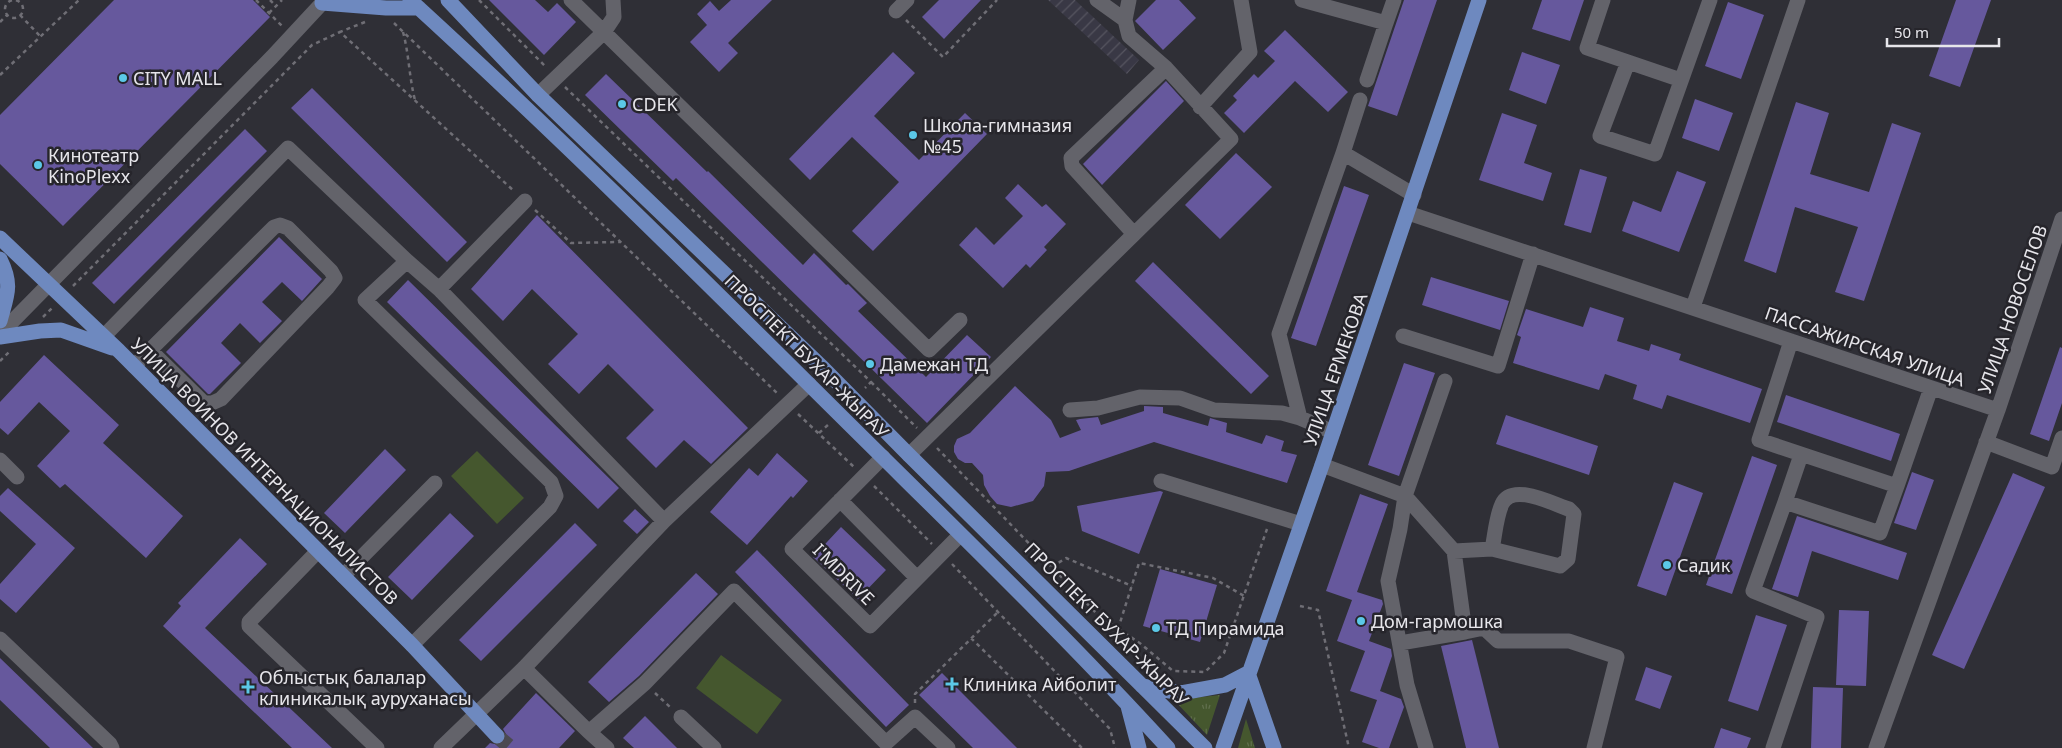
<svg xmlns="http://www.w3.org/2000/svg" width="2062" height="748" font-family="'Noto Sans',sans-serif">
	<style>
		.industrial { fill: url(#industrial-furrows) }
		.grass { fill: url(#grass-tufts) }
		.pitch { fill: #45572e }
		.building { fill: #66589d }
		.lines { fill: none; stroke-linecap: round; stroke-linejoin: round }
		.major-tunnel { stroke: #4b4a51; stroke-width: 15; stroke-dasharray: 15 8; stroke-linecap: butt }
		.path { stroke: #6f6e75; stroke-width: 2.5; stroke-dasharray: 4 4; stroke-linecap: butt }
		.minor { stroke: #63636a; stroke-width: 15 }
		.major { stroke: #6e89bf; stroke-width: 15 }
		.poi-dot { fill: #5bc8e7; stroke: #26252b; stroke-width: 2 }
		.labels { text-anchor: middle; dominant-baseline: central; stroke-width: 5; stroke-linejoin: round; paint-order: stroke }
		.poi-label { font-size: 18px; fill: #e7e6eb; stroke: #26252b; text-anchor: start }
		.street-label { font-size: 18px; fill: #e7e6eb; stroke: #26252b }
	</style>
	<defs>
		<pattern id="industrial-furrows" width="10" height="10" patternUnits="userSpaceOnUse" patternTransform="scale(1.25)"><rect width="10" height="10" fill="#393845"/><path d="M-1 1l2-2M0 10L10 0M9 11l2-2" fill="none" stroke="#565560"/></pattern>
		<pattern id="grass-tufts" width="24" height="20" patternUnits="userSpaceOnUse" patternTransform="scale(1.25)"><rect width="24" height="20" fill="#45572e"/><path d="M3 7l-1-3M5 7V3M7 7l1-3M15 17l-1-3M17 17v-4M19 17l1-3" fill="none" stroke="#606f4c"/></pattern>
	</defs>
	<rect width="100%" height="100%" fill="#2f2f36"/>
	<!-- industrial -->
	<path class="industrial" d="M1048 0H1075L1139 60 1127 74Z"/>
	<!-- grass -->
	<path class="grass" d="M1220 695 1207 735 1174 700Z
		M1246 719 1255 748H1238Z"/>
	<!-- pitch -->
	<path class="pitch" d="M477 451 524 498 497 524 451 476Z
		M721 655 782 700 757 734 696 688Z"/>
	<!-- building -->
	<path class="building" d="M114 0H253L270 17 63 226 0 164V115Z
		M489 0H535L548 12 557 3 576 22 544 55Z
		M731 0H772L728 43 738 53 719 72 690 42 707 25 697 14 710 1 719 11Z
		M939 0H981L944 39 922 17Z
		M1156 0H1179L1196 18 1163 50 1135 21Z
		M1404 0H1437L1397 116 1368 106Z
		M1542 0H1584L1570 41 1532 29Z
		M1956 0H1991L1960 87 1929 76Z
		M1728 2 1764 15 1741 79 1705 66Z
		M1285 30 1348 92 1328 112 1295 81 1244 133 1224 113 1237 100 1233 96 1254 74 1258 78 1275 61 1264 51Z
		M893 52 915 73 874 116 919 160 965 113 987 134 873 251 852 231 899 182 852 137 810 180 789 159Z
		M1522 52 1560 65 1546 104 1509 90Z
		M606 74 707 172 708 171 803 265 814 253 846 285 848 284 867 303 858 311 926 377 967 335 991 357 927 423 676 178 673 181 585 95Z
		M1166 81 1184 101 1102 185 1083 164Z
		M312 88 467 242 447 262 291 108Z
		M1695 99 1733 113 1719 151 1682 138Z
		M1796 102 1829 113 1810 174 1869 192 1892 123 1921 133 1864 301 1835 292 1858 227 1795 207 1776 273 1744 261Z
		M1502 113 1537 125 1524 163 1552 173 1543 201 1479 180Z
		M245 129 267 151 114 304 92 283Z
		M1236 153 1272 187 1220 239 1185 205Z
		M1580 169 1607 177 1591 233 1564 225Z
		M1677 171 1706 182 1679 252 1622 231 1633 201 1661 212Z
		M1018 184 1042 207 1046 204 1066 224 1044 247 1047 250 1030 268 1026 264 1003 288 959 245 976 227 994 245 1023 216 1005 198Z
		M1344 186 1369 195 1316 346 1291 338Z
		M537 215 748 428 711 464 684 440 656 468 626 438 654 410 608 364 579 394 548 364 578 334 532 289 503 321 471 289Z
		M279 237 322 279 302 301 282 282 262 302 282 321 260 343 240 323 221 343 241 363 210 394H208L166 352Z
		M1153 262 1269 376 1251 394 1135 281Z
		M1431 277 1509 301 1500 330 1422 305Z
		M408 280 619 488 598 509 387 302Z
		M1590 307 1624 318 1617 341 1649 351 1651 344 1681 354 1679 360 1762 389 1750 423 1667 395 1662 409 1633 399 1637 385 1605 374 1599 390 1513 363 1521 337 1517 335 1526 309 1583 327Z
		M2060 347 2062 348V403L2049 441 2030 434Z
		M44 355 119 425 103 443 183 516 146 558 65 484 60 488 37 466 70 431 39 402 8 435 0 428V402Z
		M1404 363 1435 373 1399 476 1368 465Z
		M1015 386 1051 420 1060 438 1081 430 1076 420 1080 419 1098 417 1101 425 1144 411V406L1163 407V413L1208 426 1210 418 1227 423 1226 432 1262 444 1266 435 1284 441 1281 451 1297 455 1287 483 1154 442 1069 471 1046 472 1044 486 1033 501 1011 507 997 504 990 496 984 485 983 475 972 463H965L958 459 954 452V446L957 439 970 433Z
		M1786 395 1900 434 1891 461 1777 422Z
		M1506 415 1598 446 1589 475 1496 444Z
		M385 449 406 470 345 533 324 513Z
		M777 453 808 481 793 498 791 496 747 545 710 512 749 468 758 476Z
		M1752 456 1777 465 1732 594 1706 585Z
		M1912 472 1934 480 1916 530 1894 523Z
		M2013 473 2045 487 1964 669 1932 655Z
		M1674 482 1703 493 1666 596 1637 586Z
		M8 488 75 548 16 613 0 599V584L36 544 0 511V496Z
		M1160 491 1163 492 1139 554 1082 531 1077 506Z
		M1360 494 1388 504 1357 592 1382 600 1383 604 1369 641 1391 649 1392 656 1380 691 1401 699 1404 707 1389 748H1379L1362 742 1377 700 1350 691 1365 651 1337 641 1352 600 1326 591Z
		M635 509 649 522 637 534 623 521Z
		M450 513 474 536 412 600 388 577Z
		M1797 516 1907 553 1898 580 1812 551 1798 597 1772 589Z
		M575 523 597 545 481 661 459 640Z
		M841 527 886 570 858 599 813 557Z
		M240 538 267 564 205 628 332 748H292L163 626 181 606 178 603Z
		M757 550 909 705 886 727 735 572Z
		M1160 569 1217 585 1200 642 1143 626Z
		M696 573 718 594 639 676 609 702 588 682Z
		M1839 610 1869 611 1866 686 1836 685Z
		M1756 615 1787 625 1758 711 1728 701Z
		M1472 640 1499 748H1466L1441 646Z
		M0 658 93 748H50L0 700Z
		M1646 667 1672 676 1660 709 1635 700Z
		M942 673 1017 748H973L919 695Z
		M1813 687 1843 688 1841 748H1811Z
		M536 693 575 731 559 748H485L490 743 499 745 504 742 506 734 503 729Z
		M645 716 677 748H634L623 738Z
		M1721 728 1751 738 1747 748H1714Z"/>
	<g class="lines">
		<!-- major-tunnel -->
		<path class="major-tunnel" d="M497 736 511 748"/>
		<!-- path -->
		<path class="path" d="M256 0 282 26
			M270 0 276 6
			M479 0 546 67
			M5 9a9 9 0 1 1 18 0a9 9 0 1 1-18 0Z
			M269 13 282 0
			M20 15 40 36
			M906 20 943 57 997 0
			M0 22 7 15
			M365 22 340 32 514 191
			M394 23 778 394
			M403 32C409 54 409 77 415 100
			M0 75 79 0
			M565 87 871 382 865 388
			M535 210 571 243 620 242
			M73 286 312 45 340 32
			M43 317 52 308
			M0 361 10 351
			M871 382 917 428
			M798 414 854 467
			M819 433 829 424
			M937 448 1098 615 1141 644 1173 671 1205 672 1224 653 1267 529
			M874 486 932 544
			M952 564 1110 729 1115 748
			M1052 567 1066 558 1132 586
			M1300 606 1318 610 1349 748
			M1118 629 1139 563 1213 578 1244 596
			M971 638 1082 748
			M655 693 671 708
			M915 703V694L998 612"/>
		<!-- minor -->
		<path class="minor" d="M571 0 929 350 960 320
			M1097 0 1125 20
			M1302 0 1386 23 1394 0
			M1603 0 1587 48 1681 80
			M896 11 907 0
			M1628 62 1600 136 1655 154 1710 0
			M1367 80 1386 23
			M538 95 604 32 614 17 613 0
			M1200 107 1250 52 1241 0
			M1343 153 1360 100
			M525 201 439 289 664 521
			M1408 213 1998 410
			M1134 234 1072 166 1071 158 1166 68
			M407 261 439 289
			M1693 307 1798 0
			M0 334 272 57 325 0
			M104 336 288 148 407 261 365 300 551 482 556 496 550 507 412 645
			M1403 336 1498 366 1533 254
			M1791 341 1759 440 1897 486 1880 533 1785 502 1801 455
			M134 366 274 227 280 225 288 228 331 271 335 278 328 287 221 399 212 403H204L150 350
			M1070 410 1098 408 1140 397 1180 398 1214 410 1282 413 1300 418 1333 432
			M1300 418 1279 334 1343 153 1414 195
			M1986 442 2052 467 2062 438
			M909 455 1231 139 1166 68 1129 36 1125 20 1129 0
			M883 457 792 549 870 626 960 535
			M0 460 17 477
			M1322 465 1405 496 1400 529 1388 581 1407 685 1426 748
			M1161 481 1301 524
			M1897 486 1931 388
			M840 500 917 578
			M318 551 249 622V626L377 748
			M1454 551 1492 549 1560 566 1568 559 1574 514 1569 509C1553 504 1512 482 1502 504 1496 517 1495 535 1492 549
			M343 576 435 483
			M1465 632 1484 628 1498 641H1569L1617 657 1594 748
			M0 639 110 744 112 748
			M1400 643 1465 632 1454 551 1405 496 1445 381
			M524 668 589 732 645 683 734 591 886 743 915 717 948 748
			M681 717 714 748
			M589 732 607 748
			M441 748 524 668 664 521 809 384
			M1773 748 1817 617 1753 591 1785 502
			M1876 748 1998 410 2062 219"/>
		<!-- major -->
		<path class="major" d="M324 0 322 3 386 8H419
			M410 0C559 136 702 278 845 420 954 528 1065 635 1168 748
			M448 0 538 95 824 369 909 455 1205 748
			M0 238 119 351 412 645 497 736
			M0 259C13 285 7 295 0 321
			M0 337 40 331 61 330 112 348
			M1248 673 1274 748
			M1142 686 1181 693 1225 685 1248 673
			M1128 706 1139 748
			M1223 748 1322 465 1479 0"/>
	</g>
	<!-- markers -->
	<g class="poi-dot">
		<circle cx="123" cy="78" r="5"/>
		<circle cx="622" cy="104" r="5"/>
		<circle cx="913" cy="135" r="5"/>
		<circle cx="38" cy="165" r="5"/>
		<circle cx="870" cy="364" r="5"/>
		<circle cx="1667" cy="565" r="5"/>
		<circle cx="1361" cy="621" r="5"/>
		<circle cx="1156" cy="628" r="5"/>
		<path d="M949.5 676.5h5v5h5v5h-5v5h-5v-5h-5v-5h5z"/>
		<path d="M245.5 679.5h5v5h5v5h-5v5h-5v-5h-5v-5h5z"/>
	</g>
	<g class="labels">
		<!-- poi labels -->
		<g class="poi-label">
			<text x="133" y="78">CITY MALL</text>
			<text x="632" y="104">CDEK</text>
			<text x="923" y="125">Школа-гимназия<tspan x="923" dy="21">№45</tspan></text>
			<text x="48" y="155">Кинотеатр<tspan x="48" dy="21">KinoPlexx</tspan></text>
			<text x="880" y="364">Дамежан ТД</text>
			<text x="1677" y="565">Садик</text>
			<text x="1371" y="621">Дом-гармошка</text>
			<text x="1166" y="628">ТД Пирамида</text>
			<text x="259" y="677">Облыстық балалар<tspan x="259" dy="21">клиникалық ауруханасы</tspan></text>
			<text x="963" y="684">Клиника Айболит</text>
		</g>
		<!-- street labels -->
		<g class="street-label">
			<text transform="translate(2012 309) rotate(-71)">УЛИЦА НОВОСЕЛОВ</text>
			<text transform="translate(1865 346) rotate(19)">ПАССАЖИРСКАЯ УЛИЦА</text>
			<text transform="translate(807 356) rotate(45)">ПРОСПЕКТ БУХАР-ЖЫРАУ</text>
			<text transform="translate(1335 369) rotate(-71)">УЛИЦА ЕРМЕКОВА</text>
			<text transform="translate(265 471) rotate(45)">УЛИЦА ВОИНОВ ИНТЕРНАЦИОНАЛИСТОВ</text>
			<text transform="translate(844 574) rotate(45)">I'MDRIVE</text>
			<text transform="translate(1107 624) rotate(45)">ПРОСПЕКТ БУХАР-ЖЫРАУ</text>
		</g>
	</g>
	<!-- scale -->
	<path d="M1887 38v8h112v-8" fill="none" stroke="#e7e6eb" stroke-width="2.5"/>
	<text x="1894" y="38" font-size="15" fill="#e7e6eb" stroke="#26252b" stroke-width="4" paint-order="stroke">50 m</text>
</svg>
